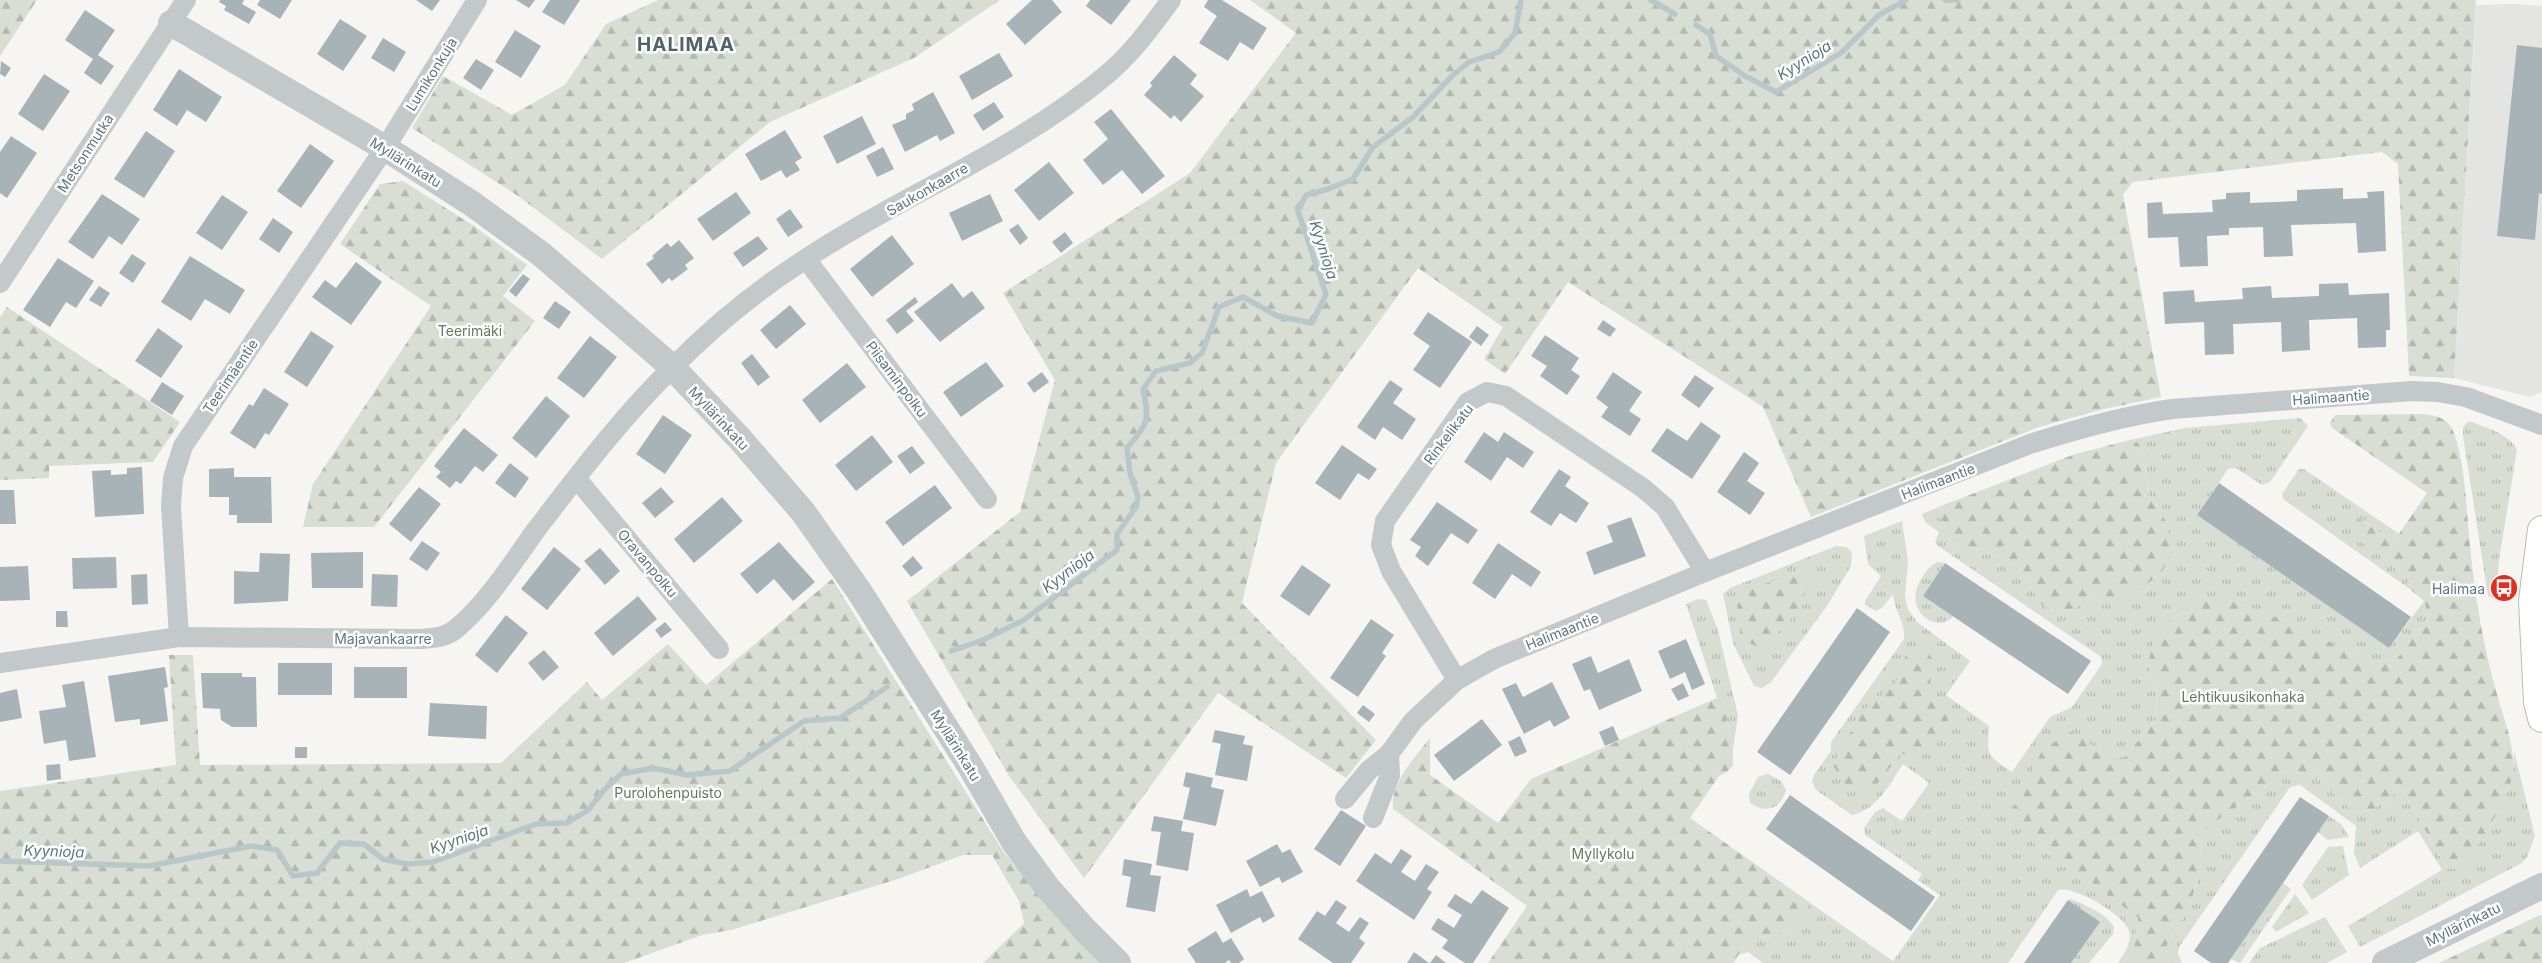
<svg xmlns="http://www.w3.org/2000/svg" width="2542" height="963" font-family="Inter,sans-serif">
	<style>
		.built { fill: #e4e5e3 }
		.grass { fill: url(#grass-tufts) }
		.forest { fill: url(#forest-firs) }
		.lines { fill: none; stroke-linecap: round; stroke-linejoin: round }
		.stream { stroke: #b8c8ca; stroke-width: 5.5 }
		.building { fill: #a7b3b6 }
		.secondary-casing { stroke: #b5bcbf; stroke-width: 30 }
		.minor { stroke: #c3c8ca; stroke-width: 20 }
		.tertiary { stroke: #c3c8ca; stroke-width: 26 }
		.secondary { stroke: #fff; stroke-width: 28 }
		.labels { text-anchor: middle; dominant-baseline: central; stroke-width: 5; stroke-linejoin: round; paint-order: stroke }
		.street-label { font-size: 14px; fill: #5f767f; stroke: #fff }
		.park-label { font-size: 14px; fill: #66775e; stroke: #fff }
		.poi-label { font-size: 14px; fill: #5f767f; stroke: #fff; text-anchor: end }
		.water-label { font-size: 15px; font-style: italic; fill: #59777b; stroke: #fff }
		.district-label { font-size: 19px; font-weight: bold; letter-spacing: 1px; fill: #51636a; stroke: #fff }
	</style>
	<defs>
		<pattern id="grass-tufts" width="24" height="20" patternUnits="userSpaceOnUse" patternTransform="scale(1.25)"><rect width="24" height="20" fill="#d8ded3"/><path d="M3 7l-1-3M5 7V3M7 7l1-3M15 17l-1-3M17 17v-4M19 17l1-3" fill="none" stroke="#b2b9b0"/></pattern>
		<pattern id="forest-firs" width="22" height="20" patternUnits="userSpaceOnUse" patternTransform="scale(1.25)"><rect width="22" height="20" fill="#d8ded3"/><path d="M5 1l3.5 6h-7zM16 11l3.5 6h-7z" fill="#b2b9b0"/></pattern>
	</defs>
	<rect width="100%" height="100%" fill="#f6f5f2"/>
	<!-- built -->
	<path class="built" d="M2515 4 2542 6V392L2530 397 2454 378 2476 5Z"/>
	<!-- grass -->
	<path class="grass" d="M2300 418 2308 426 2270 482 2262 485 2236 468 2228 469 2197 515 2389 648 2424 601 2429 616 2396 660 2365 663 2306 628 2229 600 2148 663 2156 684 2157 718 2124 758 2105 753 2071 733 2034 843 2138 917 2134 950 2125 963H2118C2124 954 2132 943 2129 931 2125 915 2073 885 2058 890L2008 963H1763L1748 952 1739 955 1748 941 1756 937 1773 936 1803 918 1809 902 1893 961 1940 895 1918 880 1922 874 1865 835 1864 828 1875 812 1883 808 1902 821 1929 783 1903 764C1889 785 1878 809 1852 815L1816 790 1812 782 1814 775 1831 751V742L1904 639C1906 624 1894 610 1893 594L1882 608 1875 611 1865 604V601L1881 576 1868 564 1864 536 1902 521 1908 561 1905 596 1908 609 1917 622 1970 661 1946 695 1989 726C1987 757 1986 754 2012 772L2050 717 2072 707 2102 664 2101 657 1938 546 1935 542 1939 532 1925 522 1922 514 1941 506 1940 515 1953 543 1982 549 2017 566 2042 604 2064 615 2090 599H2123L2162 512 2148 495 2144 450 2134 439 2185 428Z
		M2469 421C2486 428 2509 433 2517 450L2499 560 2496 599 2488 596 2463 436V427Z
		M2299 469H2304L2399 534 2394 542 2361 519 2384 558 2408 580 2411 590 2283 499 2282 494Z
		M1836 546 1846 547 1852 552 1851 566 1827 606 1771 682 1762 688 1754 686 1733 643 1723 594 1730 588Z
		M1938 562 1945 563 1923 596 1953 616C1939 636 1900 610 1922 578 1927 570 1929 566 1938 562Z
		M1698 599 1706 600 1718 630 1738 716 1733 748 1723 701 1717 698 1686 604Z
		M2514 751 2535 836 2527 857 2522 863 2360 947 2348 926 2442 870 2418 831 2360 868 2354 854 2356 826 2300 785 2290 787 2179 947 2178 954 2182 963H2176L2167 945 2190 905 2202 864 2201 832C2228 811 2258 795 2283 772L2314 775 2354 812 2373 809 2402 789 2447 869 2513 774Z
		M1768 774 1781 781 1786 790C1781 809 1766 814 1750 803L1749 794 1758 777Z
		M2329 816 2342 825 2349 837 2328 840 2318 832Z
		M2343 846 2349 875 2312 900 2302 885 2328 847Z
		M2283 883 2291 889 2240 963 2231 959Z
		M2295 894 2309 913 2276 932 2272 927Z
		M2071 899C2087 906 2104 912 2114 927L2113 934 2089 963H2071L2099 922 2068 900Z
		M2325 917 2347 952 2327 963H2249L2260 948Z"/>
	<!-- forest -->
	<path class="forest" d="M0 0H37L0 56Z
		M658 0H1000L914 58 770 122 602 259 518 196 412 128 443 76 512 115 565 85 606 24Z
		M1250 0H2476L2454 378 2409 376 2398 164 2382 152 2133 182 2123 195 2161 397 2100 410 2039 427 1811 517 1763 407 1568 282 1505 374 1484 359 1503 327 1418 268 1276 463 1242 603 1376 740 1346 778 1218 693 1084 878 1009 776 907 601 1020 512 1055 380 1003 293 1190 173 1296 33Z
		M403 181 474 226 527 265 503 296 535 321 374 527H303L313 484 431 306 340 244 380 184Z
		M7 307 180 422 153 462 49 466V478L0 480V317Z
		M2421 414C2435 415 2448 417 2454 433 2466 468 2466 509 2470 546 2475 596 2483 646 2497 694 2504 720 2515 745 2513 772 2510 797 2477 846 2463 869H2447L2402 789 2373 809 2354 812 2314 775 2283 772C2258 795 2228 811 2201 832L2202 864 2190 905 2167 945 2176 963H2125L2134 950 2138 917 2034 843 2011 813 2043 749 2071 732 2105 753 2124 758 2157 718 2156 684 2148 663 2157 630 2195 598 2229 600 2306 628 2365 663 2396 660 2429 616 2424 601 2411 590 2408 580 2384 558 2352 536 2353 523 2360 519 2394 541 2427 493 2332 428 2330 423 2335 415Z
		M2134 439 2144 450 2148 495 2162 512 2174 549 2160 575 2123 599H2090L2064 615 2042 605 2017 566 1982 549 1953 543 1940 515 1941 506 2075 454Z
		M1802 570 1812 579 1796 614 1762 649 1741 639 1737 605 1752 589Z
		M832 579 1003 851 1060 920 1101 963H983L1024 923 1019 901 992 855H963L898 879 731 930 702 935 624 963H0V791L176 765 169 655H193L200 765 501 763 587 682 602 700 668 644 706 685Z
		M1921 646 1932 658 1930 689 1924 701 1947 705 1948 724 1925 749 1900 755 1873 789H1847L1833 765 1861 713 1895 684 1907 652Z
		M1717 698 1723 701 1733 748V765L1727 772 1719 776 1690 818 1809 902 1803 918 1773 936 1756 937 1748 941 1733 963H1488L1527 906 1393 809C1390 783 1415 757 1430 738V775L1498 823 1531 779Z
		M2540 915 2542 916V963H2439Z"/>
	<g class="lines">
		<!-- stream -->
		<path class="stream" d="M1651 0 1675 14
			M1945 0H1958
			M1696 25 1710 34 1716 56 1745 76 1776 92 1841 53 1879 15 1906 0
			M951 651 983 640 1024 620 1117 550V534L1136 507 1138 497 1130 473 1127 448C1148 423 1150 421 1143 389L1156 371 1190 363 1202 353 1219 307 1243 297 1277 316 1312 323 1326 294 1298 211 1306 195 1328 189 1353 179 1373 147 1413 117 1451 77 1469 62 1499 52 1515 33 1521 0
			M0 861 149 866 251 846 277 850 293 876 317 873 340 843 364 844 383 859 407 864 433 862 536 824 567 823 588 810 604 790 621 774 653 768 687 775 730 771 804 721 840 718 887 687"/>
	</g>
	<!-- building -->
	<path class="building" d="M220 0H244L242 4 256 12 249 24 224 10 226 6 219 2Z
		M260 0H292L280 19 257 5Z
		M416 0H440L432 11Z
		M516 0H535L529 8Z
		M550 0H580L564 25 542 12Z
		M1032 0H1052L1062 12 1025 45 1006 24Z
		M1090 0H1131L1111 25 1086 6Z
		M1208 0H1222L1267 28 1253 50 1240 42 1228 61 1199 43 1217 16 1204 7Z
		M85 10 115 30 98 55 114 66 101 85 84 73 93 59 65 40Z
		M340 19 367 36 343 71 317 54Z
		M515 30 541 46 521 78 495 62Z
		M383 38 406 52 394 72 371 58Z
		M2517 45 2542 48V194L2539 193 2535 240 2497 236Z
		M999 53 1013 76 972 100 959 76Z
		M1174 55 1197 75 1190 84 1204 96 1181 122 1174 115 1171 119 1144 95 1152 86 1150 83Z
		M476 59 494 70 481 90 463 78Z
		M1 61 11 68 5 77 0 74Z
		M179 69 222 97 206 122 187 110 177 126 153 110Z
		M44 74 70 91 43 131 18 114Z
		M933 92 955 133 940 141 937 135 905 152 892 125 906 119V114L914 110 912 104Z
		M994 102 1004 117 983 131 973 115Z
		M1111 109 1165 176 1142 194 1122 170 1103 185 1083 160 1108 139 1094 122Z
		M862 116 876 144 837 164 823 136Z
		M785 130 802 158 795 162 800 170 786 178 781 170 761 181 745 154Z
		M146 131 175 151 144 198 114 179Z
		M11 136 37 153 7 198 0 193V152Z
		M310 144 334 161 301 208 277 191Z
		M883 147 894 169 877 177 866 156Z
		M1049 162 1074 193 1039 221 1014 190Z
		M2343 188V199L2368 198 2367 192 2384 191 2386 251 2358 253 2356 223 2291 225 2293 256 2264 257 2263 227 2229 228V235L2207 236 2208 266 2180 267 2178 237 2148 238 2147 203 2162 202 2163 214 2213 212 2212 200 2226 199V193L2250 192V203L2297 201V190Z
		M736 192 751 213 713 241 697 219Z
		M102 194 140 219 122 245 109 236 93 259 68 242Z
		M990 194 1003 221 962 241 949 213Z
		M222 195 248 212 222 250 196 233Z
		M790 209 803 227 788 237 776 219Z
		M273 218 293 232 279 253 259 239Z
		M1018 224 1028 238 1020 245 1009 230Z
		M1065 232 1073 243 1061 253 1052 242Z
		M892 235 914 264 872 297 850 269Z
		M758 236 768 249 743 267 733 253Z
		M679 240 694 258 685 265 688 269 672 281 669 278 662 284 646 264 654 258 652 256 667 243 671 247Z
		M132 254 146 263 133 283 119 273Z
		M190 256 245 290 230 314 205 299 191 321 161 302Z
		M58 258 94 281 76 308 66 302 50 327 23 310Z
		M356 262 382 282 351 325 312 297 325 280 336 288Z
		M523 274 530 279 516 297 509 291Z
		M952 283 963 298 972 291 985 308 940 342 914 312Z
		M2348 283 2349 295 2389 293 2390 330H2386V347L2358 348 2357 318 2309 320 2310 350 2282 352 2281 322 2233 324 2234 354 2205 355 2204 322 2165 324 2163 292 2194 290 2195 302 2243 299 2242 288 2271 286 2272 298 2319 296V284Z
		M99 286 110 293 101 307 89 300Z
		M915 297 918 302 906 311 914 321 897 334 886 320Z
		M555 301 571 312 559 329 543 318Z
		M790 305 806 324 776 349 760 330Z
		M1428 312 1472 342 1440 388 1413 370 1430 346 1413 334Z
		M1603 320 1616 329 1610 337 1597 329Z
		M1477 326 1489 335 1481 346 1469 337Z
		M158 328 183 346 161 378 135 361Z
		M311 331 334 346 307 387 284 372Z
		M1545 335 1579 358 1571 370 1580 376 1567 395 1540 376 1547 366 1531 356Z
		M590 336 617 357 584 398 557 378Z
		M752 354 770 377 758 386 741 363Z
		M986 362 1004 386 961 417 943 392Z
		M847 363 866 387 820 423 802 400Z
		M1042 372 1049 382 1034 393 1027 383Z
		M1613 372 1642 392 1629 411 1641 419 1630 436 1601 417 1608 407 1596 398Z
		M1695 375 1714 388 1699 408 1681 395Z
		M1390 380 1403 389 1393 403 1416 419 1402 440 1383 427 1375 440 1357 427Z
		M162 382 184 396 172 415 150 401Z
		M264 388 289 404 269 435 265 433 255 449 230 433 249 404 253 406Z
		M546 396 570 416 536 458 512 438Z
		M663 415 692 435 665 474 636 454Z
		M1701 422 1721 436 1692 479 1651 451 1667 428 1687 441Z
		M464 428 498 455 483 472 475 466 461 484 456 481 450 488 436 477 441 472 434 466Z
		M1484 432 1498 442 1504 432 1534 452 1523 468 1507 457 1491 481 1464 462Z
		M872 435 893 462 856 491 835 465Z
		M1342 445 1377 469 1369 480 1358 473 1340 500 1315 483Z
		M912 446 925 463 910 474 897 456Z
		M1744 452 1759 463 1747 481 1765 493 1750 515 1717 492Z
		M510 463 529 478 515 498 495 483Z
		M142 467 144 514 95 517 92 471 111 470V475L127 474V468Z
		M234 468V477H271L272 523H237V515H229V497H209V469Z
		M1559 469 1571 477 1565 486 1589 503 1576 523 1560 513 1551 526 1530 512Z
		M2219 483 2411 617 2389 648 2197 515Z
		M935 485 952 508 903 546 885 522Z
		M419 487 441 504 411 542 389 524Z
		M661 487 674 502 655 518 642 503Z
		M0 490H14L16 524H0Z
		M722 497 743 521 694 563 674 539Z
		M1437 502 1478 530 1468 544 1451 533 1428 566 1415 556 1421 547 1410 540Z
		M1631 517 1646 556 1594 575 1586 552 1613 542 1607 526Z
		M422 541 440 553 427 571 409 559Z
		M779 542 815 582 793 601 774 579 757 594 740 574Z
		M1498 543 1541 572 1531 587 1512 574 1495 599 1472 583Z
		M554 547 581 569 547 610 521 589Z
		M600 548 620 571 605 585 584 561Z
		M363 552V588H312L311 553Z
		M260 553 290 554 288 601 234 604V571L259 572Z
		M913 556 923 568 911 577 902 566Z
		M116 557 117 588 73 589 72 558Z
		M1945 563 2091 661 2068 694 1923 596Z
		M1302 565 1331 585 1309 616 1280 596Z
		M28 566 30 600 0 601V567Z
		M147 574 148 604 132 605 131 575Z
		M372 574 398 575 397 607 371 606Z
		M638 596 657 619 613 656 594 633Z
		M1857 608 1890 632 1790 775 1757 752Z
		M56 611H67L68 627H56Z
		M506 615 528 633 497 673 475 655Z
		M1371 619 1394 635 1382 653 1386 656 1358 697 1330 678Z
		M665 622 672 630 661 638 655 630Z
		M1686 639 1705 684 1692 690 1685 672 1670 679 1658 651Z
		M544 650 559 667 543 681 528 663Z
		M1591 656 1598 673 1629 659 1642 691 1599 710 1590 689 1584 691 1572 664Z
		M278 663H332V695H278Z
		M165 667 168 687 164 688 168 721 140 725V719L115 722 108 676Z
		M354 667H407V698H354Z
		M201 673H242V677H256L257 727H232L221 720 220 709 203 708Z
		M84 681 96 757 69 761 66 740 44 744 39 711 66 707 62 685Z
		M1552 682 1570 718 1554 727 1550 720 1524 734 1502 689 1516 683 1523 697Z
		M1683 683 1689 696 1678 701 1671 689Z
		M17 689 22 718 0 722V693Z
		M430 703 487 706 486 739 428 736Z
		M1363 705 1375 714 1369 722 1357 713Z
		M1482 719 1502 745 1454 781 1434 755Z
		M1613 726 1619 740 1605 746 1599 732Z
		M1215 730 1245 736 1243 744 1253 746 1247 781 1215 775 1221 744 1212 742Z
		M1520 736 1527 752 1515 757 1508 742Z
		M295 747H307V758H295Z
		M60 764 61 779 47 781 46 765Z
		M1186 772 1213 778 1211 787 1224 790 1216 826 1183 819 1190 788 1183 786Z
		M1790 795 1935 897 1911 931 1766 829Z
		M2300 797 2329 816 2228 963H2211L2194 951Z
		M1341 810 1366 826 1340 866 1314 849Z
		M1154 816 1183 821 1181 831 1194 833 1188 871 1156 865 1161 832 1151 831Z
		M1277 844 1282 853 1290 849 1303 872 1282 883 1279 877 1260 887 1246 861Z
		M1401 849 1412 856 1401 872 1415 881 1426 864 1439 872 1427 889 1432 892 1414 920 1356 881 1375 853 1391 864Z
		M1124 859 1152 864 1150 875 1161 876 1155 912 1126 907 1131 877 1122 875Z
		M1247 889 1250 897 1262 891 1275 916 1263 923 1260 917 1231 933 1216 905Z
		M1482 890 1509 908 1473 963H1465L1442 948 1448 940 1431 929 1438 918 1454 928 1462 915 1447 906 1455 894 1471 904Z
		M1336 900 1347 907 1336 923 1349 932 1360 917 1369 923 1359 938 1365 943 1351 963H1333L1298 939 1317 911 1325 916Z
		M2068 900 2100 922 2071 963H2024Z
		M1216 931 1223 943 1231 938 1244 959 1239 963H1231L1229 960 1225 963H1196L1187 949Z
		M1414 952 1429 963H1407Z
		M1436 955 1446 963H1430Z"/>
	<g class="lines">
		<defs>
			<path id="secondary" d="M2542 530 2533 601 2538 702 2542 718"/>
		</defs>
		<!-- secondary casing -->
		<use href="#secondary" class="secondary-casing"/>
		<!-- minor -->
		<path class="minor" d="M806 259 987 499
			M0 283 186 0
			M576 478 719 649
			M179 637 171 506 173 478 183 446 385 148 477 0
			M0 663 179 637 420 639C433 638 446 638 457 628 489 601 512 563 536 530 579 474 621 418 672 368 712 327 756 291 804 260 902 195 1014 152 1105 76 1131 55 1151 27 1171 0
			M1457 680 1391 571 1381 545 1385 521 1468 402 1487 392 1506 396 1643 488 1665 507 1705 572
			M1345 799 1369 770 1389 754 1413 721 1457 680 1494 659 1705 572 2030 444C2077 429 2123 416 2172 409L2412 391 2437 392 2466 397 2542 425
			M1373 818 1390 775 1389 754"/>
		<!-- tertiary -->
		<path class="tertiary" d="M171 23 385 148 471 203 541 254 672 367 740 439 803 512 859 591 970 766 1014 842 1047 887 1085 930 1118 963
			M2385 963 2542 886"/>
		<!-- secondary -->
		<use href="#secondary" class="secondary"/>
	</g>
	<!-- icons -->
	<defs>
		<symbol id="bus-disc" viewBox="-11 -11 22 22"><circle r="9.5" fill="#ef2918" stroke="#fff"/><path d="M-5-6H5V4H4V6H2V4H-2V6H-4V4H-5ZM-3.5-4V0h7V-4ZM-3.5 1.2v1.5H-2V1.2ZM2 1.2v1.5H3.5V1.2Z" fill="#fff"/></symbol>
	</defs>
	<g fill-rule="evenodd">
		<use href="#bus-disc" x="2488" y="572" width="32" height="32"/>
	</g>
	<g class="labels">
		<!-- street labels -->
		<g class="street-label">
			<text transform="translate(431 74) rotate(-58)">Lumikonkuja</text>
			<text transform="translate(85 153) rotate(-57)">Metsonmutka</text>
			<text transform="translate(406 162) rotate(32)">Myllärinkatu</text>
			<text transform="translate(927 189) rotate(-30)">Saukonkaarre</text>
			<text transform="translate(230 376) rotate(-56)">Teerimäentie</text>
			<text transform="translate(897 379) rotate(53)">Piisaminpolku</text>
			<text transform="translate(2331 397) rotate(-4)">Halimaantie</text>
			<text transform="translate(719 418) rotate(47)">Myllärinkatu</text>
			<text transform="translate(1448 434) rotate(-53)">Rinkelikatu</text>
			<text transform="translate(1938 481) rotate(-21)">Halimaantie</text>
			<text transform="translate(648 563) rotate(50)">Oravanpolku</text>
			<text transform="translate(1562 631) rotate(-22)">Halimaantie</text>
			<text x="383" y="638">Majavankaarre</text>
			<text transform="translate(956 745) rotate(58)">Myllärinkatu</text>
			<text transform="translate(2463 924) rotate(-26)">Myllärinkatu</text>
		</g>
		<!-- park labels -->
		<g class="park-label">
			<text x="470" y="330">Teerimäki</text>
			<text x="2243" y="696">Lehtikuusikonhaka</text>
			<text x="668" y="792">Purolohenpuisto</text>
			<text x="1603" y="853">Myllykolu</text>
		</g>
		<!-- poi labels -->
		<g class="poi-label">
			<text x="2485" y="588">Halimaa</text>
		</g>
		<!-- water labels -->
		<g class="water-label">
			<text transform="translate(1804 60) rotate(-32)">Kyynioja</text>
			<text transform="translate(1324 250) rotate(72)">Kyynioja</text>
			<text transform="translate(1068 571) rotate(-37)">Kyynioja</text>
			<text transform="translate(459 839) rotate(-19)">Kyynioja</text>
			<text transform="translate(54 851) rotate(2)">Kyynioja</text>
		</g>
		<!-- district labels -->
		<g class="district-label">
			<text x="686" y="44">HALIMAA</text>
		</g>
	</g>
</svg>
